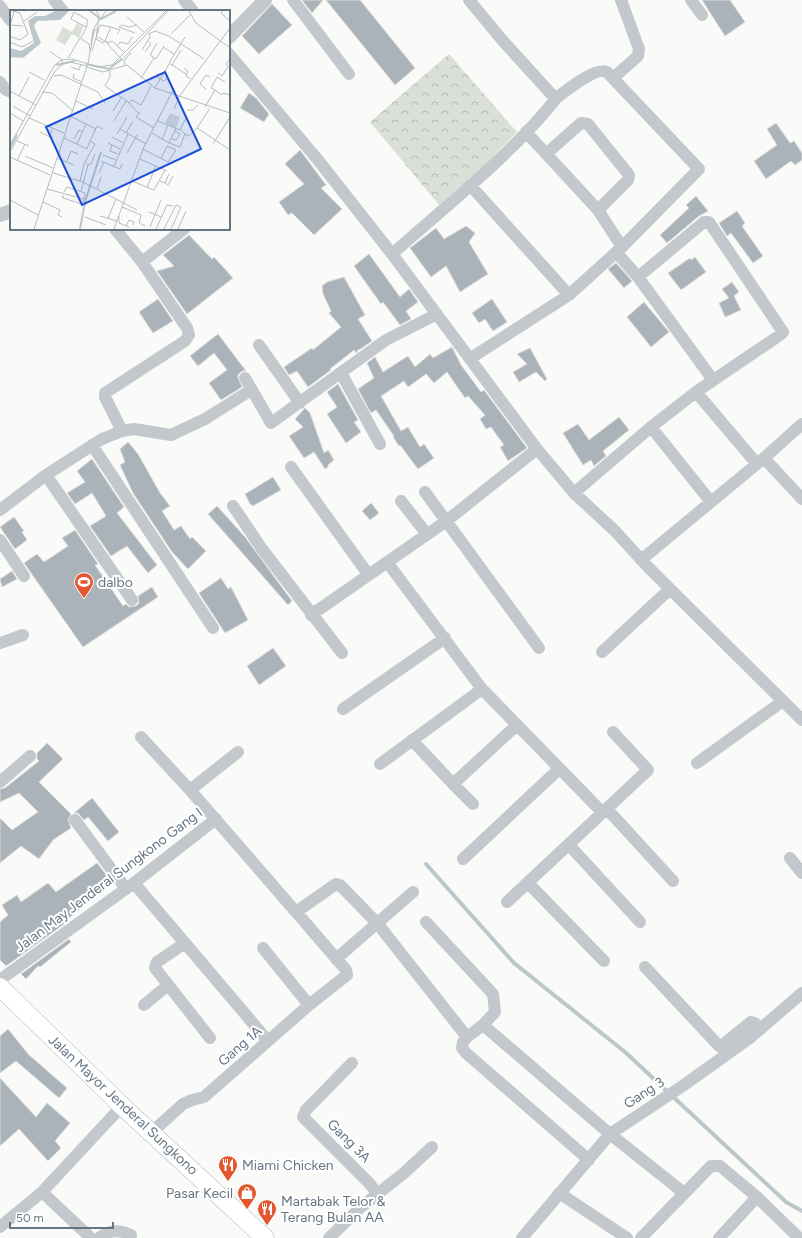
<svg xmlns="http://www.w3.org/2000/svg" width="802" height="1238" font-family="Figtree,sans-serif">
	<style>
		.forest { fill: url(#forest-crowns) }
		.lines { fill: none; stroke-linecap: round; stroke-linejoin: round }
		.stream { stroke: #bbc7cb; stroke-width: 4 }
		.building { fill: #aab3b9; stroke: #dcdcda }
		.primary-casing { stroke: #b5babe; stroke-width: 19 }
		.minor { stroke: #c3c8cc; stroke-width: 12 }
		.tertiary { stroke: #c3c8cc; stroke-width: 14 }
		.primary { stroke: #fff; stroke-width: 18 }
		.labels { text-anchor: middle; dominant-baseline: central; stroke-width: 4; stroke-linejoin: round; paint-order: stroke }
		.poi-label { font-size: 14px; fill: #657683; stroke: #fff; text-anchor: start }
		.street-label { font-size: 14px; fill: #657683; stroke: #fff }
		.inset-river { fill: none; stroke: #bbc7cb; stroke-width: 2 }
		.inset-road { fill: none; stroke: #b5bdc2; stroke-width: 1 }
		.view { fill: #1d4ed8; fill-opacity: 0.15; stroke: #1d4ed8; stroke-width: 2 }
		.inset-edge { fill: none; stroke: #657683; stroke-width: 2 }
	</style>
	<defs>
		<pattern id="forest-crowns" width="20" height="18" patternUnits="userSpaceOnUse"><rect width="20" height="18" fill="#dadfd7"/><path d="M2 6a3 3 0 1 1 6 0M12 15a3 3 0 1 1 6 0" fill="none" stroke="#b4b9b4"/></pattern>
	</defs>
	<rect width="100%" height="100%" fill="#fafaf8"/>
	<!-- forest -->
	<path class="forest" d="M449 54 517 132 489 161 439 205 370 122Z"/>
	<g class="lines">
		<!-- stream -->
		<path class="stream" d="M426 864 514 963 625 1052 786 1202 802 1211"/>
	</g>
	<!-- building -->
	<path class="building" d="M302 0H323L312 13Z
		M326 0H360L415 68 395 85Z
		M702 0H730L745 22 725 36Z
		M272 4 292 25 259 54 242 36Z
		M249 93 256 98 269 114 264 122 240 108Z
		M776 123 790 143 794 141 802 153V160L795 165 791 161 766 179 754 161 777 145 767 129Z
		M300 150 326 185 321 188 342 209 314 235 292 213 288 215 279 202 304 184 285 164Z
		M696 196 708 211 699 216 667 243 660 235 689 208 686 205Z
		M737 211 745 223 742 226 763 256 753 263 731 233 727 236 719 223Z
		M466 226 475 233 469 242 488 274 460 292 446 266 431 277 410 248 436 228 444 239Z
		M189 235 212 259 214 257 233 278 187 314 157 271 174 266 163 255Z
		M369 254 400 297 409 289 418 302 406 311 411 319 400 325 383 302 381 304 354 266Z
		M695 257 706 272 681 290 668 273 690 258 691 260Z
		M616 263 632 281 624 288 608 269Z
		M344 277 365 315 358 319 372 341 359 350V349L356 353 354 350 330 369 331 370 308 387 297 371 289 375 284 367 312 348 313 350 341 327 329 313 331 311 323 294 322 286 327 282Z
		M732 282 739 292 734 296 741 310 725 317 719 303 729 298 722 289Z
		M158 299 173 321 153 333 139 312Z
		M492 299 507 322 493 331 485 319 479 323 472 313Z
		M644 302 669 332 651 347 627 317Z
		M218 334 246 371H242L238 375V378L242 387 221 400 209 383 227 370 214 353 198 366 190 356Z
		M452 347 461 365 481 392 484 390 527 448 508 461 500 447 504 445 491 427 486 429 480 419 485 415 468 396 465 398 447 372 434 383 426 374 408 387 404 381 381 396 401 431 408 427 420 447 424 444 434 458 418 469 400 445 399 446 393 437 394 436 376 410 371 413 358 389 374 378 367 363 375 357 383 372 408 356 415 367 430 354 433 358Z
		M530 348 547 379 545 381 536 372 519 382 513 372 527 364 517 354Z
		M338 384 358 420 354 422 361 432 346 443 327 414 337 407 327 392Z
		M305 408 310 413 324 453 328 450 334 460 328 465V467L325 469 314 452 304 458 289 436 303 427 295 419Z
		M619 417 629 430 603 451 606 456 594 466 591 460 583 465 563 433 578 424 589 440Z
		M128 442 138 454 160 493 170 506 162 511 174 530 181 526 190 539 192 537 206 551 188 569 172 552 133 493 120 465 125 462 120 449Z
		M92 459 124 507 117 513 157 565 148 573 127 546 111 556 90 526 106 516 92 493 75 504 67 493 85 482 77 471Z
		M273 477 281 490 253 506 250 504 245 494Z
		M371 503 379 513 370 520 362 511Z
		M217 506 245 537 292 601 288 605 208 514Z
		M14 517 24 531 22 532 27 540 15 549 0 527Z
		M75 530 98 564 95 565 123 606 126 604 129 607 136 606 139 603 138 596 152 587 158 597 83 647 24 563 37 554 44 562 68 546 62 538Z
		M12 571 17 579 2 587 0 579Z
		M221 578 228 589 231 587 248 620 225 633 199 593Z
		M273 648 286 666 259 685 247 666Z
		M47 743 63 759 39 782 71 814 68 820 71 828 53 840 39 859 21 846 0 863V818L12 830 38 812 19 793 0 802V789L5 788 39 761 37 759V753Z
		M92 798 119 832 108 841 88 817 84 820 78 813H74Z
		M97 863 112 882 88 900 89 902 65 921 67 922 6 966 0 960V922L8 915 2 905 17 895 21 902 48 883 56 892Z
		M69 939 71 942 40 967 38 966 26 979 21 974Z
		M8 1029 29 1055 67 1088 59 1098 16 1061 0 1073V1036Z
		M0 1078 36 1117 47 1103 70 1123 55 1141 61 1148 48 1161 19 1129 0 1146Z"/>
	<g class="lines">
		<defs>
			<path id="primary" d="M0 987 122 1106 265 1238"/>
		</defs>
		<!-- primary casing -->
		<use href="#primary" class="primary-casing"/>
		<!-- minor -->
		<path class="minor" d="M54 0 63 11
			M184 0 193 11
			M293 0 349 74
			M691 0 702 15
			M0 6 11 21
			M229 54 318 160 392 254 537 449 574 493 614 530 649 568 802 720
			M613 78 638 56 639 49 621 0
			M0 82 6 90 11 92
			M555 99C565 92 595 66 607 72L699 169 622 247
			M546 154 581 123 588 124 629 175 628 180 598 210
			M470 185 569 295
			M115 229 142 262 187 328 189 335 185 341 105 393V397L122 431
			M616 252 638 277 713 380
			M392 254C446 206 509 157 555 100L553 96 503 41 469 0
			M142 262 184 229
			M259 345 300 403
			M471 358 569 295 622 247 598 210 526 132
			M341 373 380 444
			M245 378 271 423 386 340 437 314
			M696 392 757 464
			M651 427 711 502
			M92 445 213 628
			M764 458 802 499
			M291 467 368 574
			M46 475 132 600
			M425 492 539 648
			M574 493 651 427 696 392 780 335 783 332 709 222H704L638 277
			M401 501 426 533
			M233 506 262 549 342 653
			M0 510 46 475 102 439 122 431 134 429 171 435 205 419 251 390
			M0 540 24 576
			M641 560 764 458 802 424
			M387 562 482 689 603 813
			M311 615 445 522 537 449
			M0 643 23 635
			M602 652 670 589
			M343 709 445 638
			M141 737 190 790
			M412 740 453 784 517 725
			M238 752 190 790 296 912 336 884 340 885 377 923 467 1037 463 1042 462 1048 466 1053 589 1160
			M697 763 783 701
			M380 764 482 689
			M0 782 30 756
			M453 784 473 804
			M607 809 673 881
			M75 820 126 889
			M569 845 640 922
			M790 858 802 873
			M463 859 559 769
			M134 883 268 1041
			M528 883 604 961
			M507 902 648 770 613 732
			M426 922 493 994 495 1012 483 1025
			M185 943 157 962 155 968 210 1038
			M263 948 309 1005
			M336 959 413 892
			M645 967 720 1047 751 1022 755 1023 759 1029
			M0 980 134 883 216 819
			M144 1005 168 985
			M467 1037 483 1025 610 1134 684 1193
			M352 1063 306 1110 303 1117 369 1183 377 1193
			M151 1133 183 1104 192 1100 204 1097 309 1005 347 975 346 970 297 913
			M42 1192 91 1238
			M559 1193 627 1238
			M0 1227 42 1192 122 1106
			M99 1238C110 1230 118 1229 131 1235
			M329 1238 361 1207 404 1173 432 1147
			M522 1238 610 1134 684 1085 751 1037 802 993
			M641 1238 711 1166H720L757 1197
			M719 1238 757 1197 799 1238"/>
		<!-- tertiary -->
		<path class="tertiary" d="M229 37 265 0
			M0 215 11 211"/>
		<!-- primary -->
		<use href="#primary" class="primary"/>
	</g>
	<!-- icons -->
	<defs>
		<symbol id="stadium-pin" viewBox="-11 -11 22 30"><path d="M0 17L-7.5 6A9.5 9.5 0 1 1 7.5 6Z" fill="#e4572e" stroke="#fff"/><path d="M0-5a6.5 5 0 1 0 0 10a6.5 5 0 1 0 0-10ZM-3.5-1.8h7v3.6h-7Z" fill="#fff"/></symbol>
		<symbol id="restaurant-pin" viewBox="-11 -11 22 30"><path d="M0 17L-7.5 6A9.5 9.5 0 1 1 7.5 6Z" fill="#e4572e" stroke="#fff"/><path d="M-5-6h1v4h1v-4h1v4h1v-4h1v5L-1.5 .5V6h-2V.5L-5-1ZM5-6V6H3V1.5H1.5Q1.5-4 5-6Z" fill="#fff"/></symbol>
		<symbol id="shop-pin" viewBox="-11 -11 22 30"><path d="M0 17L-7.5 6A9.5 9.5 0 1 1 7.5 6Z" fill="#e4572e" stroke="#fff"/><path d="M-5-2.5h2.3a2.7 3.5 0 0 1 5.4 0H5L5.5 6h-11ZM-1.5-2.5h3a1.5 2.3 0 0 0-3 0Z" fill="#fff"/></symbol>
	</defs>
	<g fill-rule="evenodd">
		<use href="#stadium-pin" x="73" y="571" width="22" height="30"/>
		<use href="#restaurant-pin" x="217" y="1154" width="22" height="30"/>
		<use href="#shop-pin" x="236" y="1182" width="22" height="30"/>
		<use href="#restaurant-pin" x="256" y="1198" width="22" height="30"/>
	</g>
	<g class="labels">
		<!-- poi labels -->
		<g class="poi-label">
			<text x="98" y="582">dalbo</text>
			<text x="242" y="1165">Miami Chicken</text>
			<text x="233" y="1193" text-anchor="end">Pasar Kecil</text>
			<text x="281" y="1201">Martabak Telor &amp;<tspan x="281" dy="16">Terang Bulan AA</tspan></text>
		</g>
		<!-- street labels -->
		<g class="street-label">
			<text transform="translate(109 880) rotate(-37)">Jalan May Jenderal Sungkono Gang I</text>
			<text transform="translate(240 1046) rotate(-41)">Gang 1A</text>
			<text transform="translate(644 1093) rotate(-33)">Gang 3</text>
			<text transform="translate(123 1105) rotate(43)">Jalan Mayor Jenderal Sungkono</text>
			<text transform="translate(349 1141) rotate(45)">Gang 3A</text>
		</g>
	</g>
	<!-- overview -->
	<g transform="translate(10 10)">
		<rect width="220" height="220" fill="#fafaf8"/>
		<path d="M160 103 170 107 166 118 155 113Z" fill="#dadfd7"/>
		<path d="M67 13 73 17 69 28 62 24 55 35 46 30 53 17 62 22Z" fill="#dadfd7"/>
		<path d="M45 1H59L50 10 27 11 24 16 31 33 13 48 0 47V38L11 41 24 33 18 11 25 6H35Z" fill="#bbc7cb"/>
		<path class="inset-river" d="M80 1 91 9 106 1M76 54 99 59 112 49M46 55 65 51M0 138 7 125M70 219 75 192 91 142"/>
		<path class="inset-road" d="M86 1 89 5 86 29 93 33 95 31 112 50 158 1M179 1 186 13 220 38M213 1 211 3 220 11V16M117 7 135 23M13 12 27 2M1 15 13 16M90 15 101 17 95 31M0 16 4 1M101 17 110 20 107 24M125 23 109 17 112 15 119 17 127 15M139 24 145 21 159 26 194 49M161 24 180 5M0 26 10 30 18 24 10 3 3 1M88 27 98 33 102 31 115 43M175 27 159 53 176 64M71 28 76 18V17L77 16V12L78 10 64 2 61 9 76 17M0 32 12 37 23 31M147 33 140 45 146 49 154 36M81 35 83 20H89M107 36 110 32 118 34 122 27M153 37 164 44M132 40 140 27 139 23M39 41 51 49 53 54M82 41 90 15M135 42 141 34 138 31M58 48 70 28 79 34 80 41M115 55 114 51 121 43M162 55 171 40M61 57 69 60 71 54M77 57 93 62 117 55 145 78 220 103M174 58 178 61 176 66 181 69M100 61V67L95 76 117 91 129 104M19 62 34 70M148 63 147 67 154 71 158 67M208 63 212 66 218 57 216 54 220 49M64 64 63 68 72 72M44 66 51 65 88 82 95 93M131 68 144 48M145 78 159 54M196 79 190 74 196 65 200 67M205 80 201 78 207 67 215 72M0 81 26 95M32 82 42 83 62 100M9 86 19 67M168 88 220 18M66 91 83 99M119 93 122 90 131 95 141 76M3 96 20 106M195 97 205 80 212 85 213 83 220 85M164 99 169 88M177 100H183L188 95M103 101 111 88M130 102 126 107 144 118M0 103 13 111M60 106 86 119M19 108 54 123M104 111 116 91M148 111 170 120 177 106M187 118 220 140M110 119 136 134M30 122 40 127 42 119M116 123 123 111M142 123 159 133 166 118M107 124 117 107M175 124 179 126 187 118 200 98M102 127 113 133M54 128 77 139 80 131M64 129 69 120 72 122M162 129 166 130 170 124 165 121M152 130 158 115M7 131 19 136M98 133 110 139M159 133 170 137 175 124 171 120M67 134 76 114M203 134 220 107M0 135 44 56 51 50 62 49 88 57 102 55 156 1M102 135 100 141 108 144M133 139 158 152 166 140 157 136M0 142 45 61 53 54 60 52 77 56M117 143 127 125M93 145 106 150M15 146 43 158M0 147 40 165M47 148 64 155M151 148 158 135M130 149 157 161M7 151 15 134M57 151 61 141 68 144M91 151 110 159 112 154M78 155 81 154 85 144M104 156 118 124M43 163 73 172 127 200M89 163 94 152M70 171 74 154 85 134 80 131 87 116 93 119M122 171 144 180 155 160M150 171 155 173 159 164M155 173 158 175 163 166M137 178 145 157M37 179 74 189 72 194 53 188V185M87 179 91 167M71 181 78 155 76 153M54 182 57 177 75 183 74 189M0 190 28 205M33 192 50 200 48 205 52 207M112 197 131 205 129 213 135 216M139 202 151 207M90 206 107 211M109 206V213L119 217M75 207 96 215M98 208 106 189M116 216 119 210 124 212 123 215M140 217 151 190M24 219 78 53 85 16 96 1M104 219 133 139 164 78M146 219 157 195 163 196M154 219 166 195 171 197 161 219M168 219 176 201"/>
		<path class="view" d="M155 62 191 139 72 195 36 117Z"/>
		<rect width="220" height="220" class="inset-edge"/>
	</g>
	<!-- scale -->
	<path d="M10 1222v6h103v-6" fill="none" stroke="#657683" stroke-width="2"/>
	<text x="16" y="1222" font-size="12" fill="#657683" stroke="#ffffff" stroke-width="3" paint-order="stroke">50 m</text>
</svg>
